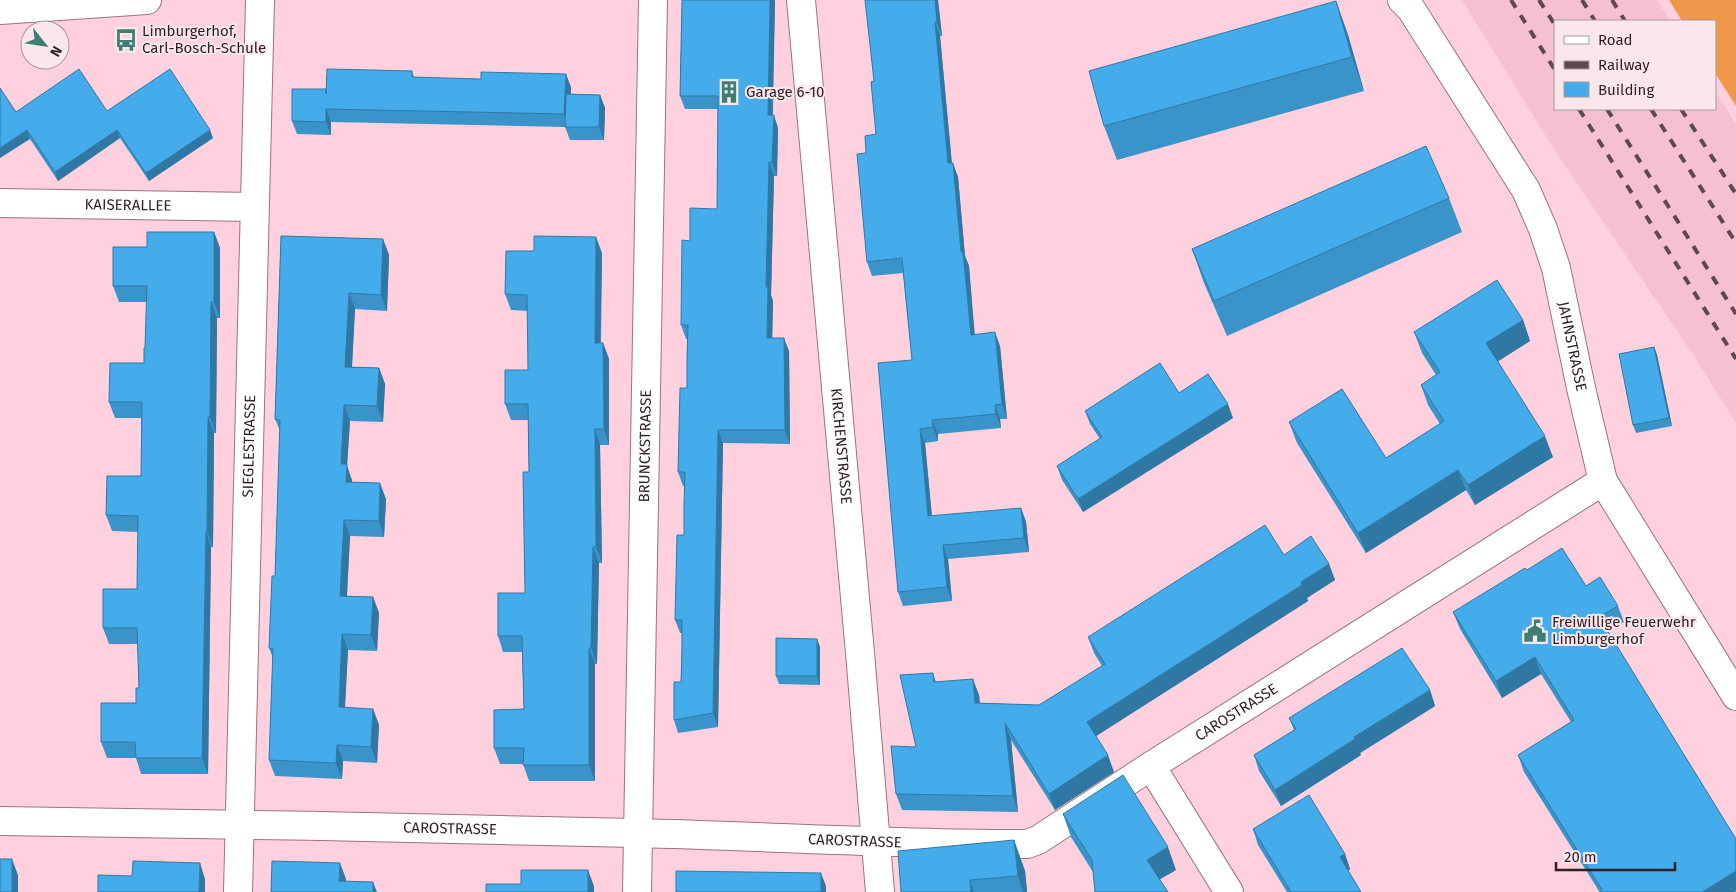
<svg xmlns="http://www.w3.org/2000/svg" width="1736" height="892" font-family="'Fira Sans',sans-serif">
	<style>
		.built { fill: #f5c1d0 }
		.green { fill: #f0974b }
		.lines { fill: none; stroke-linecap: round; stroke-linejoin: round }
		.minor-casing { stroke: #9b737f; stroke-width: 30 }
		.minor { stroke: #fff; stroke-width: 28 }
		.rail { stroke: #5f484f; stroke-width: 4; stroke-dasharray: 9 9; stroke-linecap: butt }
		.wall { fill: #3a94c9 }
		.shaded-wall { fill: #3078a4 }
		.building { fill: #44acea; stroke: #3078a4 }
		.labels { text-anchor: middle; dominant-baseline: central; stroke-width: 4; stroke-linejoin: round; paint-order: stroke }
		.poi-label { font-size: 15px; fill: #2f1f24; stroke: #fae7ec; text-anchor: start }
		.street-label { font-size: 15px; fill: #2f1f24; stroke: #fae7ec }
	</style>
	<rect width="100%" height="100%" fill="#ffd1df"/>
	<!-- built -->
	<path class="built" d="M1462 0H1657L1670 21H1555V109H1715V91L1736 124V423L1694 356 1555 151Z"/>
	<!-- green -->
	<path class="green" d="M1669 0H1736V106L1715 73V21H1682Z"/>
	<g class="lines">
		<defs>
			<g id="minor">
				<path id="s1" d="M801 0 860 653 880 892"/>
				<path id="s2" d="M1402 0 1411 9 1526 190 1543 229 1556 268 1581 388 1603 481 1736 696"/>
				<path d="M0 10 147 0"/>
				<path id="s3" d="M0 203 254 207"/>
				<path d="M1151 766 1229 892"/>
				<path id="s4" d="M0 821C212 824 423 827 635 833 766 836 896 845 1027 844L1038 840 1151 766 1603 481"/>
				<path id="s5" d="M238 892 260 0"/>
				<path id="s6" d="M637 892 653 0"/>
			</g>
		</defs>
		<!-- minor casing -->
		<use href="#minor" class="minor-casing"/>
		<!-- minor -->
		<use href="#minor" class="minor"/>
		<!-- rail -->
		<path class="rail" d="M1511 0 1555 70
			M1539 0 1555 25
			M1582 0 1595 21
			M1612 0 1625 21
			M1579 109 1736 359
			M1607 109 1736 314
			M1651 109 1736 243
			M1681 109 1736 194"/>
	</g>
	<!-- wall -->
	<path class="wall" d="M682 0H775L773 115 778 128 777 176H774L771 295 773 301 772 338 789 351 790 444 723 443 718 727 678 733 674 720 681 682 682 633H680L675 620 684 535 685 486H683L678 472 687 388V339H686L681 325 690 241 717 209 718 109H685L680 96Z
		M865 0H938L942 36H940L952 163 958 177 965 256 969 266 974 334 1000 346 1007 419H1000L1001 428 938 434V441L925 443 932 516 1021 508 1026 522 1029 552 948 559 952 601 903 606 898 592 912 360 903 273 872 276 867 262 866 153 876 134 874 81Z
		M1336 1 1348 35 1364 91 1117 160 1104 126Z
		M412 71 414 77 571 87V94L600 95 605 108 604 140H570L565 127 331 122V135L297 134 292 121 326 89Z
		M107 111 213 138 149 181 120 138 58 181 30 139 16 112Z
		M1449 198 1462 232 1227 336 1204 283 1192 249Z
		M214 232 220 248V318H217L216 433H214L213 547H211L208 774H141L136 758H107L101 742 136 703 139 688 138 644H109L103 628 137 589 138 532 112 531 106 515 141 476V418H115L109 402 144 363 145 348 147 302H119L113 286 147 247Z
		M281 236 383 239 389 255 387 311 355 309 352 367 379 368 385 384 383 422 350 421 347 466 352 482 386 499 384 537 350 536 347 596 373 597 379 613 377 651 348 650 345 708 373 709 379 725 377 763 343 761 342 779 275 776 269 760 273 658 269 648 275 576 280 431 275 419Z
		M602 253 601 343H603L609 359V445H600L602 563H599L597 664H595V781H529L523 764H500L494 748 524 709 522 652H503L498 636 525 593 529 472 528 420H511L505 404 528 370V311L511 310 505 294Z
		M1523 320 1530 341 1498 361 1553 457 1475 505 1466 490 1366 553 1297 443 1289 422 1386 458 1440 424 1428 405 1421 385 1436 375 1422 353 1414 332Z
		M1654 347 1657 355 1672 426 1636 433 1633 425Z
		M1179 393 1233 418 1083 512 1062 480 1057 466 1100 439 1090 424 1085 411Z
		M1284 555 1329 564 1335 580 1307 598 1308 601 1096 736 1114 772 1055 810 1011 740 1018 812 902 810 896 794 916 747 933 673 936 682 979 695 980 703 1039 705 1102 666 1094 653 1088 637Z
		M1527 570 1586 586 1618 606 1624 622 1608 632 1736 839 1599 891 1524 772 1518 755 1571 722 1541 674 1502 698 1460 629 1453 612Z
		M817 639 820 647V685L779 684 776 676Z
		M1430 690 1435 706 1360 753 1361 755 1281 806 1259 771 1254 755 1294 730 1289 718Z
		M1063 814 1176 870 1160 879 1093 872 1071 837Z
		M1253 829 1345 854 1350 869 1348 871 1361 892H1287L1258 845Z
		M1014 840 1025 871 1027 892H901Z"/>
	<!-- shaded-wall -->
	<path class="shaded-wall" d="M770 0H775L772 128 768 115Z
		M935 0H938L942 36 937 22Z
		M1336 1 1348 35 1364 91 1352 57Z
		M935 22 940 36 953 177 948 163Z
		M566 74 571 87 569 127 564 114Z
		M600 95 605 108 604 140 599 127Z
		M326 109 331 122V135L326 122Z
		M774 115 778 128 777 176 772 162Z
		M27 130 30 139 0 158V148Z
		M117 130 120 138 58 181 55 172Z
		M210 130 213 138 149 181 146 173Z
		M769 162 774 176 771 295 773 301 772 352 767 338 766 287Z
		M953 163 958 177 965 256 969 266 976 349 971 335 961 252Z
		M214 232 220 248V318L214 302Z
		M596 237 602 253 600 359 595 343Z
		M383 239 389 255 387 311 381 295Z
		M349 293 355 309 351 383 345 367Z
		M211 302 217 318 216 433 210 417Z
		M1523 320 1530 341 1494 364 1486 343Z
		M995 332 1000 346 1007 419 1002 404Z
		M784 338 789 351 790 444 785 430Z
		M603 343 609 359V445L604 429Z
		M1654 347 1657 355 1672 426 1669 418Z
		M379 368 385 384 383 422 377 406Z
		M1228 404 1233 418 1083 512 1078 499Z
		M344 405 350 421 347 466 352 480V498L346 482 341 464Z
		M995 405 1000 419 1001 428 996 414Z
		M208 417 214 433 213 547 207 531Z
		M932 420 938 434V441L933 427Z
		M595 429 600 445 602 563 596 547Z
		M920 429 925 443 933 530 928 516Z
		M718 430 723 443 718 727 713 713Z
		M1545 436 1553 457 1475 505 1468 485Z
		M1458 470 1466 490 1366 553 1358 533Z
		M380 483 386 499 384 537 379 521Z
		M1021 508 1026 522 1029 552 1024 538Z
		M344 520 350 536 346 612 340 596Z
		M206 531 211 547 208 774 202 758Z
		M943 545 948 559 952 601 947 587Z
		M593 547 599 563 597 664 591 648Z
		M1329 564 1335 580 1307 598 1308 601 1093 738 1087 722Z
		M373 597 379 613 377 651 371 635Z
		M342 634 348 650 344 723 339 707Z
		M817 639 820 647V685L817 676Z
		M589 648 595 664V781L589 765Z
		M1535 657 1541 674 1502 698 1496 681Z
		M973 679 979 695 981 719 975 703Z
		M1430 690 1435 706 1360 753 1361 755 1281 806 1275 790 1354 737Z
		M373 709 379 725 377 763 371 747Z
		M1005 723 1011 740 1018 812 1013 796Z
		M337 745 343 761 342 779 336 763Z
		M1108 755 1114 772 1055 810 1049 794Z
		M1014 840 1025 871 1027 892H1023L1018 876Z
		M1168 847 1176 870 1155 882 1147 860Z
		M1345 854 1350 869 1345 872 1340 857Z
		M12 859 18 875V892H12Z
		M200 863 205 879V892H199Z
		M340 863 346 879 345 892 339 881Z
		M588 870 594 886V892H588Z
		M1736 871V891L1735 892H1702Z
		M821 873 826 886V892H821Z
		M970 880 974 892H971Z
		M373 882 377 892H373Z"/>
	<!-- building -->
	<path class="building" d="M682 0H770L768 115H774L772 162H769L766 287H768L767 338H784L785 430H718L713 713 674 720V682H681L682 651V620H675L677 535H684V504L685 472H678L680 388H687V357L688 325H681L682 240 690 241V208L717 209 718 96H680Z
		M865 0H935L937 22H935L948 163H953L961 252H963L971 335 995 332 1002 404 995 405 996 414 932 420 933 427 920 429 928 516 1021 508 1024 538 943 545 947 587 898 592 878 363 912 360 902 258 867 262 857 154 866 153 865 136 876 134 871 82 874 81Z
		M1336 1 1352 57 1104 126 1089 71Z
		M79 69 107 111 170 69 210 130 146 173 117 130 55 172 27 130 0 148V88L16 112Z
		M327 69 412 71V77L446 78 481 79V72L566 74 564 114 326 109V122L292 121V89H326V94Z
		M566 94 600 95 599 127H565Z
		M1426 146 1449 198 1214 301 1192 249Z
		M147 232H214V302H211L210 417H208L207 531H206L202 758H136L135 742H101V703H136V688H139L137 628H103V589H137L138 516 106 515 107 476H141L142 402H109L110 363H144V348H145L147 286H113V247H147Z
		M281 236 383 239 381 295 349 293 345 367 379 368 377 406 344 405 341 464H347L346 482 380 483 379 521 344 520 340 596 373 597 371 635 342 634 339 707 373 709 371 747 337 745 336 763 269 760 273 649 269 648 272 576H275L280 420 275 419Z
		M534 236 596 237 595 343H603L604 429H595L596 547H593L591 648H589V765H523L524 748H494V710L524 709 522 636H498V593H525L523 472H529L528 404H505V370H528L527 295 505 294 506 251H534Z
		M1497 280 1523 320 1486 343 1545 436 1468 485 1458 470 1358 533 1289 422 1342 389 1386 458 1444 421 1421 385 1440 372 1414 332Z
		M1654 347 1669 418 1633 425 1619 354Z
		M1160 363 1179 393 1208 374 1228 404 1078 499 1057 466 1102 437 1085 411Z
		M1265 525 1284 555 1311 536 1329 564 1301 582 1302 585 1087 722 1108 755 1049 794 1005 723 1013 796 896 794 891 746 916 747 900 675 933 673 934 682 973 679 975 703 1039 705 1105 664 1088 637Z
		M1562 548 1586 586 1600 577 1618 606 1599 617 1736 839V871L1702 892H1599L1602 890 1518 755 1574 720 1535 657 1496 681 1453 612 1525 568 1527 570Z
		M776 638 817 639V676H776Z
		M1402 648 1430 690 1354 737 1355 739 1275 790 1254 755 1296 729 1289 718Z
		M1123 775 1168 847 1147 860 1168 892H1095L1092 860 1063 814Z
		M1309 795 1345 854 1340 857 1361 892H1291L1253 829Z
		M1014 840 1018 876 970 880 971 892H901L898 851Z
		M0 859H12V892H0Z
		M133 861 200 863 199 892H98V875L132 876Z
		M272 861 340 863 339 881 373 882V892H271Z
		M521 870H588V892H486V884H521Z
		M676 871 821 873V892H676Z"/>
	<!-- icons -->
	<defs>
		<symbol id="bus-bare" viewBox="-9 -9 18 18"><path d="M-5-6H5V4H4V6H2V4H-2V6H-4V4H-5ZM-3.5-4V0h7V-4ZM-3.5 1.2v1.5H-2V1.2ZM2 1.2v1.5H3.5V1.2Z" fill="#3c7f72" stroke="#fae7ec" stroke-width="2.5" paint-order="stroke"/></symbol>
		<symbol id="building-bare" viewBox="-9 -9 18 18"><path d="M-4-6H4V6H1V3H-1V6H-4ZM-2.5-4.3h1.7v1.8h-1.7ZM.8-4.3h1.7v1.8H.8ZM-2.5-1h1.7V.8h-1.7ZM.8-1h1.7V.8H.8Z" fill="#3c7f72" stroke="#fae7ec" stroke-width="2.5" paint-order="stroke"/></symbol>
		<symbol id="civic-bare" viewBox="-9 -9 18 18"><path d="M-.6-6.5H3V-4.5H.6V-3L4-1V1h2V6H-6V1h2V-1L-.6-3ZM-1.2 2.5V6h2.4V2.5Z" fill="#3c7f72" stroke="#fae7ec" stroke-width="2.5" paint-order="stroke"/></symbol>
	</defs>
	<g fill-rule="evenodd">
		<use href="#bus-bare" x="110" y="24" width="32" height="32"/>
		<use href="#building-bare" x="713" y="76" width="32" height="32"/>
		<use href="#civic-bare" x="1519" y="615" width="32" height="32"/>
	</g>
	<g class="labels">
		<!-- poi labels -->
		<g class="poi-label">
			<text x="142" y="31">Limburgerhof,<tspan x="142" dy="17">Carl-Bosch-Schule</tspan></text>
			<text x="746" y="92">Garage 6-10</text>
			<text x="1552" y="622">Freiwillige Feuerwehr<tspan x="1552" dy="17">Limburgerhof</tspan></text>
		</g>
		<!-- street labels -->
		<g class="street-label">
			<text stroke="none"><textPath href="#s3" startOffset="128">KAISERALLEE</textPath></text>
			<text stroke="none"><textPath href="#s2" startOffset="391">JAHNSTRASSE</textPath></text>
			<text stroke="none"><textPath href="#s5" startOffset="446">SIEGLESTRASSE</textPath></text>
			<text stroke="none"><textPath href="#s6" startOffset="446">BRUNCKSTRASSE</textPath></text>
			<text stroke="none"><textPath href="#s1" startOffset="448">KIRCHENSTRASSE</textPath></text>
			<text stroke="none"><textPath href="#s4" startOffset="1275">CAROSTRASSE</textPath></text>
			<text stroke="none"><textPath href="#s4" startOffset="450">CAROSTRASSE</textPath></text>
			<text stroke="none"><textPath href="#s4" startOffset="855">CAROSTRASSE</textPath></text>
		</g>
	</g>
	<!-- legend -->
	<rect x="1554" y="20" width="162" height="90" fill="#fae7ec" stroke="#a9979c"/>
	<rect x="1564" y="36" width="25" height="8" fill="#ffffff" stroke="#a9979c"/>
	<text x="1598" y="45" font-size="15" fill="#2f1f24">Road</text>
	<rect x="1564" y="61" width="25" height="8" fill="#5f484f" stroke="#a9979c"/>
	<text x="1598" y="70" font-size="15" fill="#2f1f24">Railway</text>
	<rect x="1564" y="82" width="25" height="15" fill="#44acea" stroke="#a9979c"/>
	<text x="1598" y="95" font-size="15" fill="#2f1f24">Building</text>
	<!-- north arrow -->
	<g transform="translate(45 45) rotate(120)"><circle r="24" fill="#fae7ec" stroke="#a9979c"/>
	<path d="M0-4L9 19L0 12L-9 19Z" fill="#3c7f72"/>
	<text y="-8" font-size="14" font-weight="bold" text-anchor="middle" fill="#2f1f24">N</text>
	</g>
	<!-- scale -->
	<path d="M1556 862v8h119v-8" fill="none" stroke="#2f1f24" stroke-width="2.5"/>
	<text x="1564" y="862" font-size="15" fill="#2f1f24" stroke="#fae7ec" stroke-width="4" paint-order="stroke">20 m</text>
</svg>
